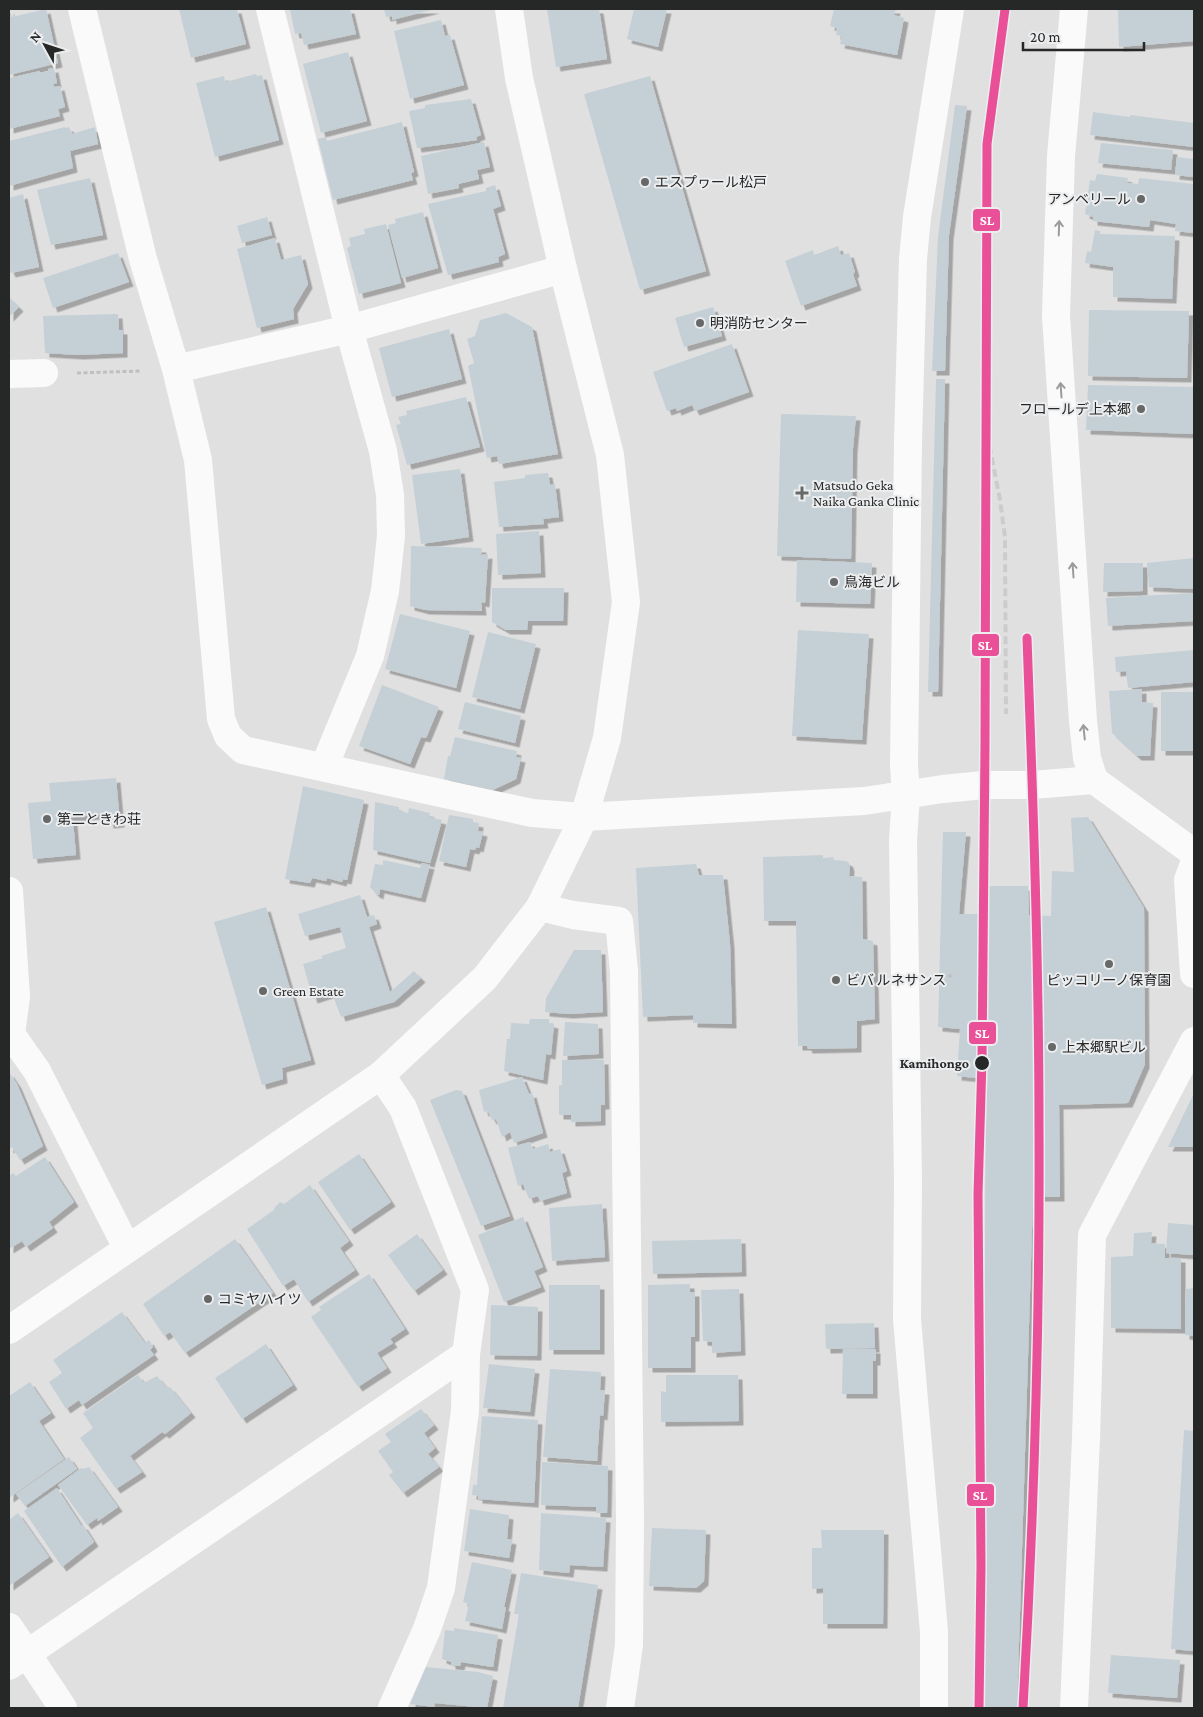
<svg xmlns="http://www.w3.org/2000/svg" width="1203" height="1717" font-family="'Crimson Pro','Noto Sans JP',serif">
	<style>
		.building { fill: #c5d0d6; filter: url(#shadow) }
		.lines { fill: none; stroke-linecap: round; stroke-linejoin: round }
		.path { stroke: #bebfbf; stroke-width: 3; stroke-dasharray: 4 2.5; stroke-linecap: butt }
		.street { stroke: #fafafa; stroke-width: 28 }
		.secondary { stroke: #fafafa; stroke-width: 28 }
		.rail { stroke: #ccc; stroke-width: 4; stroke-dasharray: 8 4; stroke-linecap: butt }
		.rail-1-casing { stroke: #ecedef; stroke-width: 12 }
		.rail-1 { stroke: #e95098; stroke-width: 9 }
		.oneway { stroke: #9b9b9b }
		.poi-dot { fill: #676868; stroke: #ecedef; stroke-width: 2 }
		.stop-dot { fill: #262727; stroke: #ecedef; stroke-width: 2 }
		.labels { text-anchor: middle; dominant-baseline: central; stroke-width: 4; stroke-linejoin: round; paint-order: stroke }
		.poi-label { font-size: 14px; fill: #262727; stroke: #ecedef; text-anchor: start }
		.stop-label { font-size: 14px; font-weight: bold; fill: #262727; stroke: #ecedef; text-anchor: end }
		.line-badge { stroke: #ecedef; stroke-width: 2 }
		.badge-label { font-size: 14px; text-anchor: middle; font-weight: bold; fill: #fff }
	</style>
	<defs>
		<filter id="shadow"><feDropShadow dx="4.5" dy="4.5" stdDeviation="0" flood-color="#0004"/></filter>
	</defs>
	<rect width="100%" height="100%" fill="#e0e0e0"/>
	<!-- building -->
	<path class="building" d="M9 9 12 17 46 9 58 63 9 75Z
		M179 9H237L246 44 191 58Z
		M290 9H350L356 34 304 45 301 33 295 34Z
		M384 9H435L392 20V16L386 17Z
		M547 9H599L607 59 556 67Z
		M634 9H667L658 47 627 39Z
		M834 9H896L894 15 904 18 897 55 840 44 842 36 836 35 837 28 830 26Z
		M1122 9H1194V41L1119 47 1118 10Z
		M441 20 445 36 450 35 464 85 410 99 394 31Z
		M348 52 367 121 321 133 303 64Z
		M54 68 57 83 53 84 54 87 60 86 65 107 58 109 60 116 9 129V78L40 71V73L49 71 48 69Z
		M256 74 257 76 262 75 279 140 215 157 196 83 224 76 225 82Z
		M650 76 706 271 640 290 584 94Z
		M471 99 481 135 476 137 477 140 417 148 409 111 425 108V105Z
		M955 105 967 106 949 235 945 371H932L938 237Z
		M1093 112 1130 117V115L1194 123V147L1090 135Z
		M402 122 414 172 411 173 413 180 333 200 318 139 326 137 327 141Z
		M65 127V128L69 127 72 134 95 127 98 144 70 151 73 168 9 186V141Z
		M484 142 490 167 477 170 479 179 458 184 459 188 428 194 421 156Z
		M1101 143 1173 150 1171 170 1098 163Z
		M1177 157 1194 159V177L1175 175Z
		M1097 174 1128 178 1127 183 1138 184 1139 178 1194 184V233L1175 231 1176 224 1150 220 1149 227 1093 221V217L1085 214 1090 180 1095 181Z
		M90 178 103 235 51 245 37 190Z
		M495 185 501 206 493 209 505 254 498 257 499 262 448 275 428 204 486 191V188Z
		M23 194 39 267 11 273 9 268V198Z
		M423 212 438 268 402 278 388 225 396 223 395 219Z
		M267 217 272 235 242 243 237 226Z
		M386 224 401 283 359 294 347 248 351 246 349 238 365 234 364 229Z
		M1095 230 1100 231V234L1175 236 1172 299 1113 297V267L1085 263 1087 251 1091 252Z
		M275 238 281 260 301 255 308 284 293 309 294 319 257 328 237 249Z
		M838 246 841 255 849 253 855 272 853 274 857 286 801 306 785 261 813 250 814 255Z
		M118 253 129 282 53 308 43 278Z
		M9 297 19 307 9 317Z
		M713 307 722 336 684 347 675 318Z
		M1089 310 1189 311 1187 378 1088 376Z
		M506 313 532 327 558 454 499 464 497 456 487 458 468 366 474 363 467 339 475 336 480 320Z
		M118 314 119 330H123V353L79 355 45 353 43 316Z
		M449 329 462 379 392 397 379 348Z
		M732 344 749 392 695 411 692 405 677 411 676 408 667 411 653 372Z
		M936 379H945L938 692H928Z
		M1088 385 1194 387V434L1086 430Z
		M466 397 480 447 407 465 396 425 401 424 398 417 407 415 406 411Z
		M781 414 856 416 853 448 851 559 777 556Z
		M460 469 469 537 421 544 412 475Z
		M548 473 550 485 555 484 559 517 543 519 544 524 499 527 494 482 525 478V475Z
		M539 531 541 573 498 575 496 534Z
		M411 546 482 548 481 555 488 554 485 603 481 602 482 611 425 610 410 606Z
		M1194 558V589L1149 587 1147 563Z
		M797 560 872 563 870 604 796 602Z
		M1104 563H1143V591L1103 592Z
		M492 588H564L563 621H528L527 630H506L492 622Z
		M1194 593V621L1108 626 1106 598Z
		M400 614 470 631 456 688 385 669Z
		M798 630 869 634 862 740 792 736Z
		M488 632 536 644 520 709 472 697Z
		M1194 650V682L1128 688 1126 671 1116 672 1115 657Z
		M382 685 439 707 426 738 421 737 410 764 359 746Z
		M1142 689V702L1153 703 1150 756H1137L1112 733 1109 691Z
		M1161 692H1194V751H1161Z
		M465 702 521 716 515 743 458 729Z
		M455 737 517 751 516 757 521 758 516 779 493 790 444 779 448 756H450Z
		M116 778 120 823 109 824 108 814 64 818V821L73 820 76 855 33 859 28 803 51 801 49 783Z
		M303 786 364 800 347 880 343 879 342 882 327 878 326 881 312 878 310 883 285 879Z
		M375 802 399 807V811L408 813 409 808 430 813 429 817 442 820 430 863 373 850Z
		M449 815 473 819V822L479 823 478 831 483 832 479 848 476 847 475 850 470 849 466 867 439 861Z
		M1088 817 1144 908 1145 1064 1128 1103 1059 1105 1060 1197H1033L1017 1708H982L986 1079 957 1076 960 1029 938 1027 943 832H966L959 914H987V886H1028L1029 915 1051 916 1052 871 1074 872 1071 818Z
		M823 855V858L833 857 834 860 846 861 849 863 850 868 849 876 862 877 863 939 873 941 875 1019 857 1021V1048L808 1049 807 1046H798L796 921H764L763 857Z
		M383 860 420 868 422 863 430 865 421 898 380 889 379 895 375 893 370 887 375 864 383 865Z
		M696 864 699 875H723L730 944 732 1024 693 1023V1015L643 1017 636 868Z
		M360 895 367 917 374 915 377 924 369 927 390 992 414 971 421 978 394 1002 341 1017 332 993 313 999 303 964 323 958 321 956 346 948 340 927 305 936 298 914Z
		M266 907 311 1060 282 1068 283 1079 262 1085 214 922Z
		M574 950H601L603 1012 569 1014 545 1012 546 998Z
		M530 1019H549V1023L554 1024 551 1055 546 1054 543 1080 504 1071 507 1039H510L511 1023 529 1024Z
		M565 1022 598 1024 599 1054 563 1056Z
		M562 1060H604L605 1105H601V1121L571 1122V1115H559V1085H562Z
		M9 1072 17 1084 43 1146 20 1160 12 1147 9 1149Z
		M522 1077 529 1094 532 1093 543 1133 514 1143 510 1132 502 1137 496 1119 492 1120 488 1111 484 1112 479 1090Z
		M456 1090 462 1091 510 1216 481 1226 430 1100Z
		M1194 1093V1147H1168Z
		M530 1142 533 1149 548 1144 550 1152 560 1149 567 1171 562 1173 567 1193 540 1201 538 1196 529 1199 523 1184 518 1186 508 1148Z
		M359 1154 391 1202 350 1230 318 1182Z
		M45 1157 74 1202 49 1222 53 1228 26 1247 22 1241 9 1249V1176L13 1173 16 1176Z
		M310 1185 349 1241 340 1248 355 1270 308 1302 294 1279 283 1286 247 1229 274 1210 275 1207 280 1202 284 1204Z
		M602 1204 605 1257 552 1261 549 1208Z
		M523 1217 543 1267 534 1271 541 1287 504 1302 478 1235Z
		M1168 1223 1194 1225 1193 1255 1166 1253Z
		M1152 1232 1151 1243 1165 1244V1258H1181V1329L1111 1328V1257L1133 1256 1134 1233Z
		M417 1234 443 1270 414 1291 388 1255Z
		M235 1239 273 1293 185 1353 170 1332 164 1336 143 1304Z
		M741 1239 742 1272 653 1274 652 1241Z
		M369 1274 405 1329 390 1339 393 1343 377 1353 387 1368 358 1387 311 1317 321 1310 319 1307Z
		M690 1284V1292H695V1337H691V1368H648V1285Z
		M549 1285H600V1350H549Z
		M1194 1288V1336L1185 1335 1186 1289Z
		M739 1289 741 1351 712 1353V1342L703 1341 701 1290Z
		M491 1305 538 1307 537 1356 490 1355Z
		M122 1312 145 1343 149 1340 153 1347 150 1350 154 1355 82 1405 79 1400 66 1409 49 1382 62 1373 53 1360Z
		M874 1323 875 1348 826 1349 825 1324Z
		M266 1344 293 1385 242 1419 215 1378Z
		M843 1349H876V1361H873V1394H842Z
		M489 1364 535 1369 530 1412 483 1408Z
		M550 1369 601 1372 600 1390H605L603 1416 600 1415 597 1461 543 1457Z
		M138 1375 144 1383 157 1376 167 1388 170 1387 191 1413 165 1434 162 1432 130 1456 142 1472 116 1489 80 1438 93 1428 83 1413Z
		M666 1375H738L739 1421 661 1422V1391L666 1392Z
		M30 1382 51 1413 39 1421 64 1459 9 1498V1396Z
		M421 1409 434 1425 424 1433 435 1448 428 1454 439 1467 403 1493 389 1475 393 1472 378 1451 391 1442 385 1434Z
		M482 1416 538 1420 534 1503 478 1499V1496L472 1495 473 1485H477Z
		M1184 1430 1194 1431V1651L1171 1649Z
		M69 1457 77 1469 25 1506 16 1494Z
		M542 1462 608 1466 607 1513H596V1507L541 1505Z
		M89 1467 118 1507 98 1521 97 1518 87 1525 58 1485 81 1468 83 1469Z
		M57 1488 81 1525H83L94 1542 62 1567 24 1511Z
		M470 1509 509 1515 507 1539 512 1540 509 1558 464 1551Z
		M18 1513 49 1557 9 1586V1520Z
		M541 1513 606 1518 603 1567 570 1565 569 1573 539 1570Z
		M652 1528 706 1530 704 1581 696 1588 649 1586Z
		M821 1530H884L883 1624H823V1588L812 1589V1548H822Z
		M472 1562 512 1570 504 1607H506L502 1629 465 1621 469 1604 463 1602Z
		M521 1573 598 1585 578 1708H503L519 1614H514Z
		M454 1628 498 1635 493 1667 461 1662 460 1666 451 1665V1662L442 1659 445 1630 454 1631Z
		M1111 1655 1180 1660 1177 1698 1108 1693Z
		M426 1667 478 1672 493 1676 487 1708 435 1703 434 1707 410 1704Z"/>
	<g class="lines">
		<!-- path -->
		<path class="path" d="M77 373 141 371
			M941 976H953"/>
		<!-- street -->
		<path class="street" d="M82 9 143 259 176 369 198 460 221 719 228 736 243 750 532 813 584 817
			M270 9 349 329 383 451 390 495 391 536 385 591 370 656 324 767
			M1074 9 1061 156 1056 316 1083 721 1087 758 1094 780
			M176 369 349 329 563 269
			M9 374 44 373
			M906 795 904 765 908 442 913 259 917 217 950 9
			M9 891 16 997 11 1034
			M540 907 573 915 619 921 624 971 630 1519 629 1645 620 1708
			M9 1033 11 1034 37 1071 127 1248
			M9 1627 63 1708
			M9 1666 466 1354 475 1290 403 1108 381 1075
			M392 1708 427 1629 441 1588 465 1411 466 1354"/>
		<!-- secondary -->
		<path class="secondary" d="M906 795 903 840 908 1182 907 1319 934 1632V1708
			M584 817 864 801 943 789 984 785H1032L1094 780 1194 853
			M1194 864 1188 880 1194 974
			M9 1330 381 1075 485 978 540 907 584 817 607 738 626 602 610 455 563 269 519 78 509 9
			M1074 1708 1086 1438 1092 1235 1194 1041"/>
		<!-- rail -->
		<path class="rail" d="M985 422 1000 500 1005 537 1006 714"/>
		<defs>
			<path id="rail-1" d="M979 1708 981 1566 978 1194 982 1060 985 745 987 144 1005 9
				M1023 1708C1034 1515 1040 1321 1039 1127 1039 964 1033 801 1027 638"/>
		</defs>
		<!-- rail-1 casing -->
		<use href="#rail-1" class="rail-1-casing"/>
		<!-- rail-1 -->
		<use href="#rail-1" class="rail-1"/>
	</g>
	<!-- one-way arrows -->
	<defs><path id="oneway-shaft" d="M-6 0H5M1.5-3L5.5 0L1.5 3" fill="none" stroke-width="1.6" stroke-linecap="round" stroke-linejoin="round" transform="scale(1.25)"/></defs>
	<g class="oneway">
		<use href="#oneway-shaft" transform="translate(1059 228) rotate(-88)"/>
		<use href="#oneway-shaft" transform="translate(1061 390) rotate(-94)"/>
		<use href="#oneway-shaft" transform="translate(1073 570) rotate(-94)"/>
		<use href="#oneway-shaft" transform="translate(1084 732) rotate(-96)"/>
	</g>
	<!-- markers -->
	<g class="poi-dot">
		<circle cx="645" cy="182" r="5"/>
		<circle cx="1141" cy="199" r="5"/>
		<circle cx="700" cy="323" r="5"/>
		<circle cx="1141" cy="409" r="5"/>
		<path d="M799.5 485.5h5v5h5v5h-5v5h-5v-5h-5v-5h5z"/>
		<circle cx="834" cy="582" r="5"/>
		<circle cx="47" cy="819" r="5"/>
		<circle cx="1109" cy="964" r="5"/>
		<circle cx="836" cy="980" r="5"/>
		<circle cx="263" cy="991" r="5"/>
		<circle cx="1052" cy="1047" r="5"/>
		<circle cx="208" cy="1299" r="5"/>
	</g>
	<circle class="stop-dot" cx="982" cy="1063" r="8"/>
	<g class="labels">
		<!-- poi labels -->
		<g class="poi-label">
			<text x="655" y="182">エスプヮール松戸</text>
			<text x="1131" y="199" text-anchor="end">アンベリール</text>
			<text x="710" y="323">明消防センター</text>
			<text x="1131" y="409" text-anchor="end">フロールデ上本郷</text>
			<text x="813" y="485">Matsudo Geka<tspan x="813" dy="16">Naika Ganka Clinic</tspan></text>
			<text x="844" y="582">鳥海ビル</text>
			<text x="57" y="819">第二ときわ荘</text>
			<text x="846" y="980">ビバ ルネサンス</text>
			<text x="1109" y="980" text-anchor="middle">ピッコリーノ保育園</text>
			<text x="273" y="991">Green Estate</text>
			<text x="1062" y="1047">上本郷駅ビル</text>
			<text x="218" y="1299">コミヤハイツ</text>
		</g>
		<!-- stop labels -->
		<g class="stop-label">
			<text x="969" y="1063">Kamihongo</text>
		</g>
	</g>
	<g class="line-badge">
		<rect x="972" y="208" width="29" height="24" rx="5" fill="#e95098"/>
		<rect x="971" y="633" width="29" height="24" rx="5" fill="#e95098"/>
		<rect x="968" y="1021" width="29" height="24" rx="5" fill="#e95098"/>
		<rect x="966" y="1483" width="29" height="24" rx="5" fill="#e95098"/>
	</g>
	<g class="badge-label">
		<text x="987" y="225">SL</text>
		<text x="985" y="650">SL</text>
		<text x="982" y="1038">SL</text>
		<text x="980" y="1500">SL</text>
	</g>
	<!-- border -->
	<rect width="1203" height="1717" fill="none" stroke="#262727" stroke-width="20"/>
	<!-- north arrow -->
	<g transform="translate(45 45) rotate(310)" stroke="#ecedef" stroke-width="4" paint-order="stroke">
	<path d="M0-4L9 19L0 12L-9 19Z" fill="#262727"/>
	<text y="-8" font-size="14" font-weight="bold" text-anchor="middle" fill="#262727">N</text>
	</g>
	<!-- scale -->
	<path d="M1023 42v8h121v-8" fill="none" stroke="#262727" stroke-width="2.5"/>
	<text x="1030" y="42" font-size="15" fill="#262727" stroke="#ecedef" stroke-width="4" paint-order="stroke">20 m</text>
</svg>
